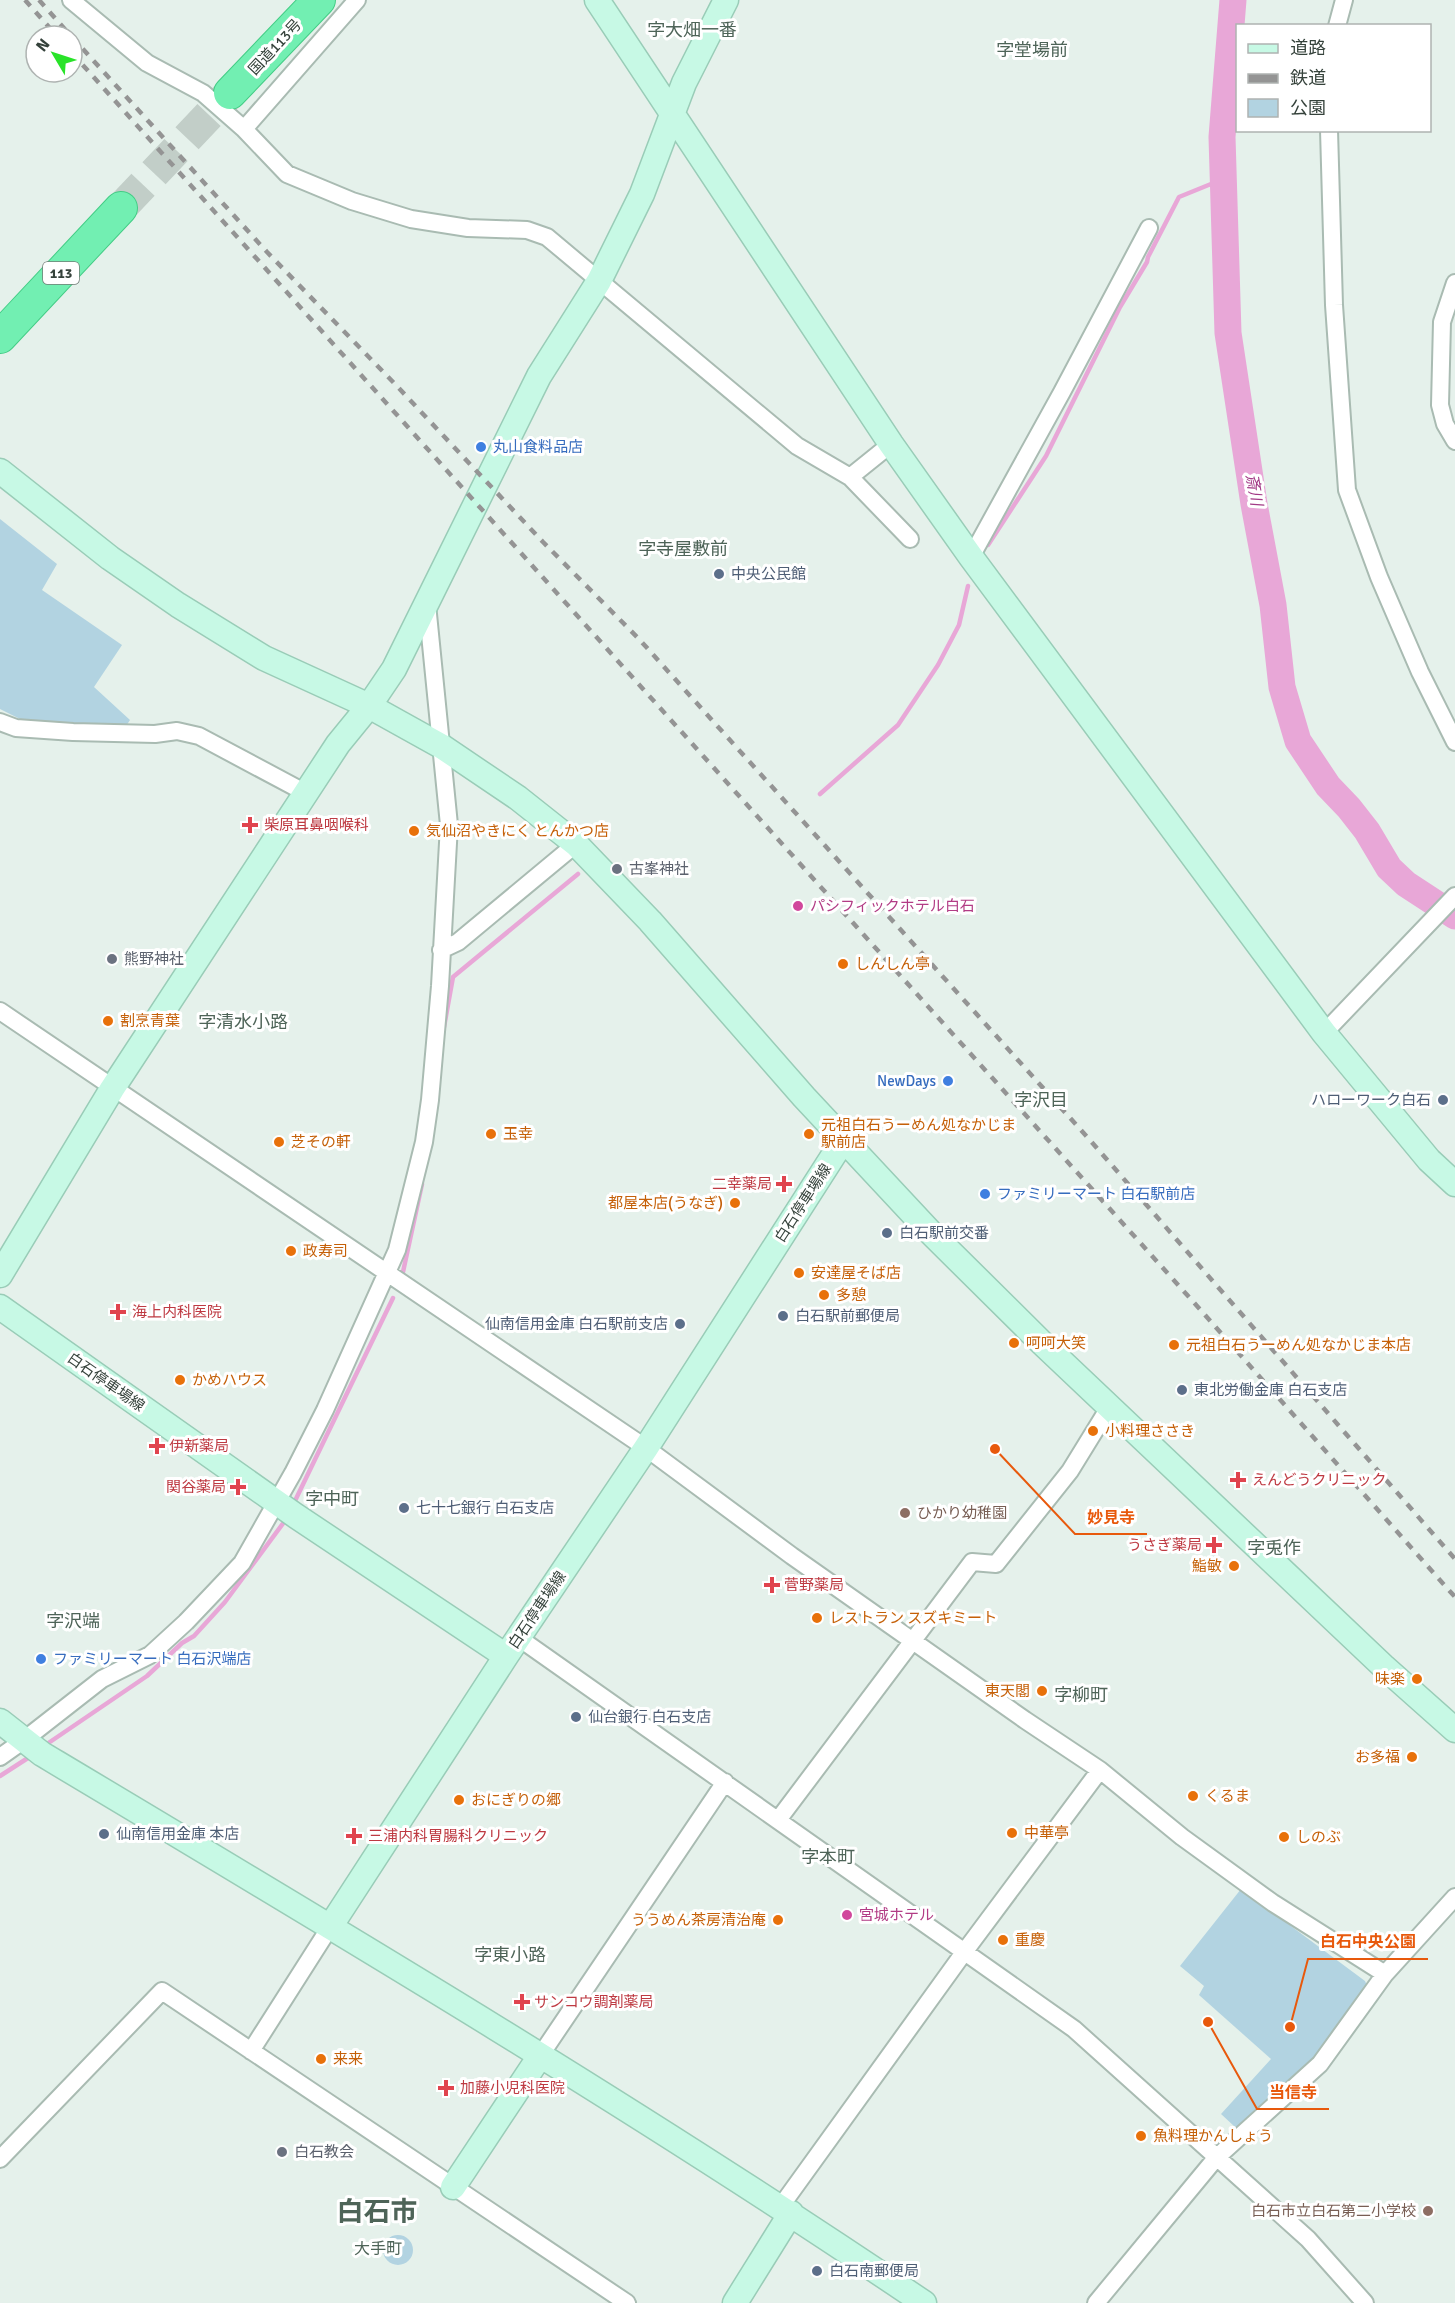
<svg xmlns="http://www.w3.org/2000/svg" width="1455" height="2303" font-family="Signika,'Noto Sans JP',sans-serif">
	<style>
		.green { fill: #b2d3e1 }
		.lines { fill: none; stroke-linecap: round; stroke-linejoin: round }
		.stream { stroke: #e8a7d7; stroke-width: 4.5 }
		.river { stroke: #e8a7d7; stroke-width: 27 }
		.highway-tunnel { stroke: #c2cec8; stroke-width: 32; stroke-dasharray: 32 16; stroke-linecap: butt }
		.street-casing { stroke: #a9bbb2; stroke-width: 20 }
		.secondary-casing { stroke: #99ccb7; stroke-width: 27 }
		.highway-casing { stroke: #43cc85; stroke-width: 34 }
		.street { stroke: #fff; stroke-width: 16 }
		.secondary { stroke: #c7f9e5; stroke-width: 24 }
		.highway { stroke: #72efb2; stroke-width: 32 }
		.rail { stroke: #949494; stroke-width: 4.5; stroke-dasharray: 8 8; stroke-linecap: butt }
		.shop-dot { fill: #3f7fe0; stroke: #fff; stroke-width: 2 }
		.service-dot { fill: #5c6f8a; stroke: #fff; stroke-width: 2 }
		.health-dot { fill: #e0444e; stroke: #fff; stroke-width: 2 }
		.food-dot { fill: #e8710a; stroke: #fff; stroke-width: 2 }
		.worship-dot { fill: #6b7280; stroke: #fff; stroke-width: 2 }
		.hotel-dot { fill: #d1479c; stroke: #fff; stroke-width: 2 }
		.education-dot { fill: #8d6e63; stroke: #fff; stroke-width: 2 }
		.labels { text-anchor: middle; dominant-baseline: central; stroke-width: 6; stroke-linejoin: round; paint-order: stroke }
		.shield { fill: #fff; stroke: #727b76; stroke-width: 1.5 }
		.shield-label { font-size: 14px; font-weight: bold; fill: #35423b }
		.street-label { font-size: 15px; fill: #35423b; stroke: #fff }
		.shop-label { font-size: 15px; fill: #366cbe; stroke: #fff; text-anchor: start }
		.service-label { font-size: 15px; fill: #4e5e75; stroke: #fff; text-anchor: start }
		.health-label { font-size: 15px; fill: #be3a42; stroke: #fff; text-anchor: start }
		.food-label { font-size: 15px; fill: #c56008; stroke: #fff; text-anchor: start }
		.worship-label { font-size: 15px; fill: #5b616d; stroke: #fff; text-anchor: start }
		.hotel-label { font-size: 15px; fill: #b23c85; stroke: #fff; text-anchor: start }
		.education-label { font-size: 15px; fill: #785e54; stroke: #fff; text-anchor: start }
		.water-label { font-size: 16px; font-style: italic; fill: #a23a86; stroke: #fff }
		.neighbourhood-label { font-size: 16px; fill: #4e6458; stroke: #fff }
		.quarter-label { font-size: 18px; fill: #4e6458; stroke: #fff }
		.town-label { font-size: 27px; font-weight: bold; fill: #4e6458; stroke: #fff }
		.leader { fill: none; stroke: #e8590c; stroke-width: 2 }
		.callout-dot { fill: #e8590c; stroke: #fff; stroke-width: 2 }
		.callout-label { font-size: 16px; text-anchor: middle; font-weight: bold; fill: #e8590c; stroke: #fff; stroke-width: 6; stroke-linejoin: round; paint-order: stroke }
	</style>
	<rect width="100%" height="100%" fill="#e5f1eb"/>
	<!-- green -->
	<path class="green" d="M0 519 57 564 42 590 122 645 94 687 130 720 124 729 20 719 0 709Z
		M1241 1889 1365 1981 1371 1995 1248 2139 1221 2114 1271 2059 1199 1995 1204 1986 1180 1966Z
		M383 2250a15 15 0 1 1 30 0a15 15 0 1 1-30 0Z"/>
	<g class="lines">
		<!-- stream -->
		<path class="stream" d="M988 545 1046 456 1120 307 1147 262 1148 257 1179 197 1211 184 1223 182
			M820 794 898 725 938 665 959 625 968 586
			M444 1027 453 977 578 874
			M403 1272 422 1184
			M293 1505 393 1298
			M44 1746 147 1676 182 1643 194 1636 225 1602 287 1518
			M0 1776 31 1756"/>
		<!-- river -->
		<path class="river" d="M1233 0 1222 137 1228 333 1254 504 1273 605 1282 687 1298 741 1328 786 1349 808 1367 831 1389 868 1406 884 1455 916"/>
		<!-- highway-tunnel -->
		<path class="highway-tunnel" d="M121 208 230 93"/>
		<defs>
			<path id="street" d="M71 0 147 63 203 93 244 129 287 174 352 201 411 219 468 228 527 230 547 237 797 446 850 477 910 539
				M1337 26 1344 0
				M244 129 357 0
				M1329 130 1334 305 1347 490 1379 577 1420 672 1455 742
				M1455 283 1442 322 1440 405 1445 424 1455 441
				M850 477 891 444
				M971 557 1062 392 1149 228
				M0 722 16 728 73 732 155 734 177 731 199 736 306 793
				M441 950 458 942 576 844
				M0 1011 646 1448 792 1556 1025 1720 1100 1770 1182 1837 1273 1903 1385 1974
				M1324 1033 1455 896
				M519 1638 1074 2029 1308 2239 1365 2303
				M0 1757 24 1740 102 1679 150 1655 186 1622 242 1563 293 1473 325 1410 397 1250 424 1142 430 1100 440 986 449 825 427 604
				M778 1820 972 1562 996 1564 1070 1471 1110 1406
				M251 2051 330 1927
				M540 2056 725 1782
				M0 2159 162 1991 627 2303
				M781 2206 965 1951 1100 1770
				M1096 2303 1216 2158 1320 2064 1385 1974 1455 1897"/>
			<path id="secondary" d="M597 0 891 444 971 557 1324 1033 1429 1160 1455 1184
				M0 471 110 558 178 605 264 658 369 706 441 746 518 798 576 844 650 921 804 1097 930 1232 1042 1343 1383 1666 1455 1730
				M0 1275 112 1089 338 744 369 706 394 669 539 376 599 281 642 194 684 83 726 0
				M0 1307 296 1516 506 1656
				M0 1721 42 1754C340 1932 637 2109 924 2303
				M330 1927 506 1656 646 1448 844 1139
				M453 2187 540 2056
				M735 2303 791 2213"/>
			<path id="highway" d="M230 93 319 0
				M0 337 121 208"/>
		</defs>
		<!-- street casing -->
		<use href="#street" class="street-casing"/>
		<!-- secondary casing -->
		<use href="#secondary" class="secondary-casing"/>
		<!-- highway casing -->
		<use href="#highway" class="highway-casing"/>
		<!-- street -->
		<use href="#street" class="street"/>
		<!-- secondary -->
		<use href="#secondary" class="secondary"/>
		<!-- highway -->
		<use href="#highway" class="highway"/>
		<!-- rail -->
		<path class="rail" d="M25 0 57 36
			M39 0 71 36
			M72 37 267 252 394 383 543 542 639 639 1089 1139 1455 1559
			M72 53 1197 1306 1455 1597"/>
	</g>
	<!-- markers -->
	<g class="shop-dot">
		<circle cx="481" cy="447" r="6"/>
		<circle cx="948" cy="1081" r="6"/>
		<circle cx="985" cy="1194" r="6"/>
		<circle cx="41" cy="1659" r="6"/>
	</g>
	<g class="service-dot">
		<circle cx="719" cy="574" r="6"/>
		<circle cx="1443" cy="1100" r="6"/>
		<circle cx="887" cy="1233" r="6"/>
		<circle cx="783" cy="1316" r="6"/>
		<circle cx="680" cy="1324" r="6"/>
		<circle cx="1182" cy="1390" r="6"/>
		<circle cx="404" cy="1508" r="6"/>
		<circle cx="576" cy="1717" r="6"/>
		<circle cx="104" cy="1834" r="6"/>
		<circle cx="817" cy="2271" r="6"/>
	</g>
	<g class="health-dot">
		<path d="M247 816h6v6h6v6h-6v6h-6v-6h-6v-6h6z"/>
		<path d="M781 1175h6v6h6v6h-6v6h-6v-6h-6v-6h6z"/>
		<path d="M115 1303h6v6h6v6h-6v6h-6v-6h-6v-6h6z"/>
		<path d="M154 1437h6v6h6v6h-6v6h-6v-6h-6v-6h6z"/>
		<path d="M1235 1471h6v6h6v6h-6v6h-6v-6h-6v-6h6z"/>
		<path d="M235 1478h6v6h6v6h-6v6h-6v-6h-6v-6h6z"/>
		<path d="M1211 1536h6v6h6v6h-6v6h-6v-6h-6v-6h6z"/>
		<path d="M769 1576h6v6h6v6h-6v6h-6v-6h-6v-6h6z"/>
		<path d="M351 1827h6v6h6v6h-6v6h-6v-6h-6v-6h6z"/>
		<path d="M519 1993h6v6h6v6h-6v6h-6v-6h-6v-6h6z"/>
		<path d="M443 2079h6v6h6v6h-6v6h-6v-6h-6v-6h6z"/>
	</g>
	<g class="food-dot">
		<circle cx="414" cy="831" r="6"/>
		<circle cx="843" cy="964" r="6"/>
		<circle cx="108" cy="1021" r="6"/>
		<circle cx="491" cy="1134" r="6"/>
		<circle cx="809" cy="1134" r="6"/>
		<circle cx="279" cy="1142" r="6"/>
		<circle cx="735" cy="1203" r="6"/>
		<circle cx="291" cy="1251" r="6"/>
		<circle cx="799" cy="1273" r="6"/>
		<circle cx="824" cy="1295" r="6"/>
		<circle cx="1014" cy="1343" r="6"/>
		<circle cx="1174" cy="1345" r="6"/>
		<circle cx="180" cy="1380" r="6"/>
		<circle cx="1093" cy="1431" r="6"/>
		<circle cx="1234" cy="1566" r="6"/>
		<circle cx="817" cy="1618" r="6"/>
		<circle cx="1417" cy="1679" r="6"/>
		<circle cx="1042" cy="1691" r="6"/>
		<circle cx="1412" cy="1757" r="6"/>
		<circle cx="1193" cy="1796" r="6"/>
		<circle cx="459" cy="1800" r="6"/>
		<circle cx="1012" cy="1833" r="6"/>
		<circle cx="1284" cy="1837" r="6"/>
		<circle cx="778" cy="1920" r="6"/>
		<circle cx="1003" cy="1940" r="6"/>
		<circle cx="321" cy="2059" r="6"/>
		<circle cx="1141" cy="2136" r="6"/>
	</g>
	<g class="worship-dot">
		<circle cx="617" cy="869" r="6"/>
		<circle cx="112" cy="959" r="6"/>
		<circle cx="282" cy="2152" r="6"/>
	</g>
	<g class="hotel-dot">
		<circle cx="798" cy="906" r="6"/>
		<circle cx="847" cy="1915" r="6"/>
	</g>
	<g class="education-dot">
		<circle cx="905" cy="1513" r="6"/>
		<circle cx="1428" cy="2211" r="6"/>
	</g>
	<g class="labels">
		<!-- shield labels -->
		<rect class="shield" x="43" y="262" width="36" height="22" rx="4.5"/>
		<g class="shield-label">
			<text x="61" y="273">113</text>
		</g>
		<!-- street labels -->
		<g class="street-label">
			<text transform="translate(275 47) rotate(-47)">国道113号</text>
			<text transform="translate(803 1203) rotate(-57)">白石停車場線</text>
			<text transform="translate(106 1382) rotate(35)">白石停車場線</text>
			<text transform="translate(537 1610) rotate(-56)">白石停車場線</text>
		</g>
		<!-- shop labels -->
		<g class="shop-label">
			<text x="493" y="447">丸山食料品店</text>
			<text x="936" y="1081" text-anchor="end">NewDays</text>
			<text x="997" y="1194">ファミリーマート 白石駅前店</text>
			<text x="53" y="1659">ファミリーマート 白石沢端店</text>
		</g>
		<!-- service labels -->
		<g class="service-label">
			<text x="731" y="574">中央公民館</text>
			<text x="1431" y="1100" text-anchor="end">ハローワーク白石</text>
			<text x="899" y="1233">白石駅前交番</text>
			<text x="795" y="1316">白石駅前郵便局</text>
			<text x="668" y="1324" text-anchor="end">仙南信用金庫 白石駅前支店</text>
			<text x="1194" y="1390">東北労働金庫 白石支店</text>
			<text x="416" y="1508">七十七銀行 白石支店</text>
			<text x="588" y="1717">仙台銀行 白石支店</text>
			<text x="116" y="1834">仙南信用金庫 本店</text>
			<text x="829" y="2271">白石南郵便局</text>
		</g>
		<!-- health labels -->
		<g class="health-label">
			<text x="264" y="825">柴原耳鼻咽喉科</text>
			<text x="772" y="1184" text-anchor="end">二幸薬局</text>
			<text x="132" y="1312">海上内科医院</text>
			<text x="169" y="1446">伊新薬局</text>
			<text x="1252" y="1480">えんどうクリニック</text>
			<text x="226" y="1487" text-anchor="end">関谷薬局</text>
			<text x="1202" y="1545" text-anchor="end">うさぎ薬局</text>
			<text x="784" y="1585">菅野薬局</text>
			<text x="368" y="1836">三浦内科胃腸科クリニック</text>
			<text x="534" y="2002">サンコウ調剤薬局</text>
			<text x="460" y="2088">加藤小児科医院</text>
		</g>
		<!-- food labels -->
		<g class="food-label">
			<text x="426" y="831">気仙沼やきにく とんかつ店</text>
			<text x="855" y="964">しんしん亭</text>
			<text x="120" y="1021">割烹青葉</text>
			<text x="821" y="1125">元祖白石うーめん処なかじま<tspan x="821" dy="17">駅前店</tspan></text>
			<text x="503" y="1134">玉幸</text>
			<text x="291" y="1142">芝その軒</text>
			<text x="723" y="1203" text-anchor="end">都屋本店(うなぎ)</text>
			<text x="303" y="1251">政寿司</text>
			<text x="811" y="1273">安達屋そば店</text>
			<text x="836" y="1295">多憩</text>
			<text x="1026" y="1343">呵呵大笑</text>
			<text x="1186" y="1345">元祖白石うーめん処なかじま本店</text>
			<text x="192" y="1380">かめハウス</text>
			<text x="1105" y="1431">小料理ささき</text>
			<text x="1222" y="1566" text-anchor="end">鮨敏</text>
			<text x="829" y="1618">レストラン スズキミート</text>
			<text x="1405" y="1679" text-anchor="end">味楽</text>
			<text x="1030" y="1691" text-anchor="end">東天閣</text>
			<text x="1400" y="1757" text-anchor="end">お多福</text>
			<text x="1205" y="1796">くるま</text>
			<text x="471" y="1800">おにぎりの郷</text>
			<text x="1024" y="1833">中華亭</text>
			<text x="1296" y="1837">しのぶ</text>
			<text x="766" y="1920" text-anchor="end">ううめん茶房清治庵</text>
			<text x="1015" y="1940">重慶</text>
			<text x="333" y="2059">来来</text>
			<text x="1153" y="2136">魚料理かんしょう</text>
		</g>
		<!-- worship labels -->
		<g class="worship-label">
			<text x="629" y="869">古峯神社</text>
			<text x="124" y="959">熊野神社</text>
			<text x="294" y="2152">白石教会</text>
		</g>
		<!-- hotel labels -->
		<g class="hotel-label">
			<text x="810" y="906">パシフィックホテル白石</text>
			<text x="859" y="1915">宮城ホテル</text>
		</g>
		<!-- education labels -->
		<g class="education-label">
			<text x="917" y="1513">ひかり幼稚園</text>
			<text x="1416" y="2211" text-anchor="end">白石市立白石第二小学校</text>
		</g>
		<!-- water labels -->
		<g class="water-label">
			<text transform="translate(1254 490) rotate(80)">斎川</text>
		</g>
		<!-- neighbourhood labels -->
		<g class="neighbourhood-label">
			<text x="378" y="2249">大手町</text>
		</g>
		<!-- quarter labels -->
		<g class="quarter-label">
			<text x="692" y="30">字大畑一番</text>
			<text x="1032" y="50">字堂場前</text>
			<text x="683" y="549">字寺屋敷前</text>
			<text x="243" y="1022">字清水小路</text>
			<text x="1041" y="1100">字沢目</text>
			<text x="332" y="1499">字中町</text>
			<text x="1274" y="1548">字兎作</text>
			<text x="73" y="1621">字沢端</text>
			<text x="1081" y="1695">字柳町</text>
			<text x="828" y="1857">字本町</text>
			<text x="510" y="1955">字東小路</text>
		</g>
		<!-- town labels -->
		<g class="town-label">
			<text x="377" y="2212">白石市</text>
		</g>
	</g>
	<!-- callouts -->
	<path class="leader" d="M995 1449L1075 1534H1147M1290 2027L1308 1959H1428M1208 2022L1257 2109H1329"/>
	<g class="callout-dot">
		<circle cx="995" cy="1449" r="6"/>
		<circle cx="1290" cy="2027" r="6"/>
		<circle cx="1208" cy="2022" r="6"/>
	</g>
	<g class="callout-label">
		<text x="1111" y="1523">妙見寺</text>
		<text x="1368" y="1947">白石中央公園</text>
		<text x="1293" y="2098">当信寺</text>
	</g>
	<!-- legend -->
	<rect x="1236" y="24" width="195" height="108" fill="#ffffff" stroke="#aeb3b1" stroke-width="1.5"/>
	<rect x="1248" y="44" width="30" height="9" fill="#c7f9e5" stroke="#aeb3b1" stroke-width="1.5"/>
	<text x="1290" y="54" font-size="18" fill="#35423b">道路</text>
	<rect x="1248" y="74" width="30" height="9" fill="#949494" stroke="#aeb3b1" stroke-width="1.5"/>
	<text x="1290" y="84" font-size="18" fill="#35423b">鉄道</text>
	<rect x="1248" y="99" width="30" height="18" fill="#b2d3e1" stroke="#aeb3b1" stroke-width="1.5"/>
	<text x="1290" y="114" font-size="18" fill="#35423b">公園</text>
	<!-- north arrow -->
	<g transform="translate(54 54) rotate(309)"><circle r="28" fill="#ffffff" stroke="#aeb3b1" stroke-width="1.5"/>
	<path d="M0-4.5L10 22L0 15L-10 22Z" fill="#29e329"/>
	<text y="-9" font-size="16" font-weight="bold" text-anchor="middle" fill="#35423b">N</text>
	</g>
</svg>
